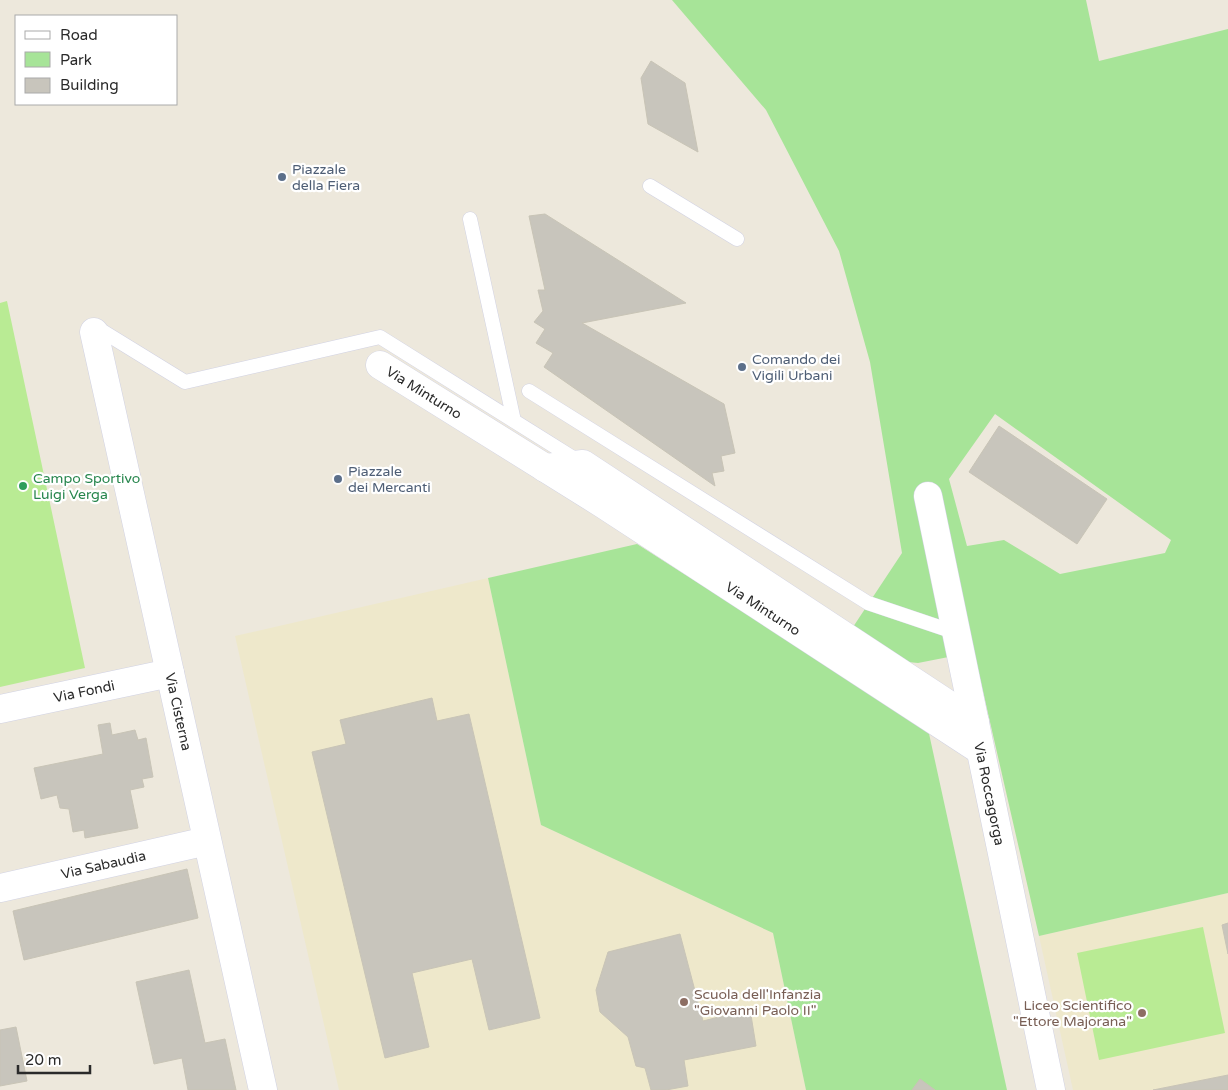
<svg xmlns="http://www.w3.org/2000/svg" width="1228" height="1090" font-family="'Varela Round',sans-serif">
	<style>
		.education { fill: #eee8cb }
		.green { fill: #a7e498; fill-rule: evenodd }
		.pitch { fill: #b9eb94 }
		.building { fill: #c8c5bc; stroke: #c8c4b6 }
		.lines { fill: none; stroke-linecap: round; stroke-linejoin: round }
		.lane-casing { stroke: #d1d2e3; stroke-width: 15 }
		.street-casing { stroke: #d1d2e3; stroke-width: 29 }
		.lane { stroke: #fff; stroke-width: 14 }
		.street { stroke: #fff; stroke-width: 28 }
		.service-dot { fill: #5c6f8a; stroke: #fff; stroke-width: 2 }
		.leisure-dot { fill: #2e9e5b; stroke: #fff; stroke-width: 2 }
		.education-dot { fill: #8d6e63; stroke: #fff; stroke-width: 2 }
		.labels { text-anchor: middle; dominant-baseline: central; stroke-width: 4.5; stroke-linejoin: round; paint-order: stroke }
		.service-label { font-size: 14px; fill: #4e5e75; stroke: #fff; text-anchor: start }
		.street-label { font-size: 14px; fill: #2a2a2a; stroke: #fff }
		.leisure-label { font-size: 14px; fill: #27864d; stroke: #fff; text-anchor: start }
		.education-label { font-size: 14px; fill: #785e54; stroke: #fff; text-anchor: start }
	</style>
	<rect width="100%" height="100%" fill="#ede8dc"/>
	<!-- education -->
	<path class="education" d="M488 578 541 825 773 933 806 1090H339L235 636Z
		M1228 893V1090H1073L1039 936Z"/>
	<!-- green -->
	<path class="green" d="M672 0H1086L1099 61 1228 29V893L1039 936 974 652 918 663 908 662 853 627 902 553 870 362 839 251 766 110ZM995 414 1171 540 1165 553 1060 574 1004 540 967 546 949 479Z
		M637 544 928 729 1007 1090H806L773 933 541 825 488 578Z"/>
	<!-- pitch -->
	<path class="pitch" d="M7 301 85 668 0 687V303Z
		M1203 927 1225 1033 1099 1060 1077 953Z"/>
	<!-- building -->
	<path class="building" d="M651 61 685 83 698 152 648 124 641 78Z
		M545 214 686 303 582 323 724 404 735 453 721 456 724 471 712 473 715 486 544 367 553 353 536 343 545 329 534 322 543 311 538 290H545L529 216Z
		M999 426 1107 499 1077 544 969 472Z
		M432 698 437 721 469 714 540 1018 489 1030 472 959 412 973 429 1047 385 1058 312 752 346 744 340 720Z
		M110 723 112 735 135 730 138 740 146 738 153 777 142 779 144 787 130 790 138 828 85 838 84 830 73 832 69 809 60 808 57 795 41 799 34 768 103 754 98 725Z
		M187 869 198 918 24 960 13 911Z
		M1228 923V954L1222 925Z
		M680 934 703 1021 750 1009 756 1046 684 1060 688 1086 666 1090H651L645 1068 636 1066 628 1037 600 1012 596 990 608 952Z
		M189 970 205 1043 225 1039 236 1090H188L182 1058 154 1064 136 982Z
		M16 1027 27 1081 0 1086V1030Z
		M1228 1075V1090H1153Z
		M920 1079 935 1090H912Z"/>
	<g class="lines">
		<defs>
			<path id="lane" d="M650 186 737 239
				M470 219 514 421
				M94 326 185 382 380 337 578 461
				M529 391 868 603 957 633"/>
			<g id="street">
				<path id="s1" d="M94 332 263 1090"/>
				<path id="s2" d="M380 365 603 504 980 750"/>
				<path d="M545 468 583 464 975 722"/>
				<path id="s3" d="M928 496 1051 1090"/>
				<path id="s4" d="M0 709 170 673"/>
				<path id="s5" d="M0 888 207 841"/>
			</g>
		</defs>
		<!-- lane casing -->
		<use href="#lane" class="lane-casing"/>
		<!-- street casing -->
		<use href="#street" class="street-casing"/>
		<!-- lane -->
		<use href="#lane" class="lane"/>
		<!-- street -->
		<use href="#street" class="street"/>
	</g>
	<!-- markers -->
	<g class="service-dot">
		<circle cx="282" cy="177" r="5"/>
		<circle cx="742" cy="367" r="5"/>
		<circle cx="338" cy="479" r="5"/>
	</g>
	<circle class="leisure-dot" cx="23" cy="486" r="5"/>
	<g class="education-dot">
		<circle cx="684" cy="1002" r="5"/>
		<circle cx="1142" cy="1013" r="5"/>
	</g>
	<g class="labels">
		<!-- service labels -->
		<g class="service-label">
			<text x="292" y="169">Piazzale<tspan x="292" dy="16">della Fiera</tspan></text>
			<text x="752" y="359">Comando dei<tspan x="752" dy="16">Vigili Urbani</tspan></text>
			<text x="348" y="471">Piazzale<tspan x="348" dy="16">dei Mercanti</tspan></text>
		</g>
		<!-- street labels -->
		<g class="street-label">
			<text stroke="none"><textPath href="#s2" startOffset="52">Via Minturno</textPath></text>
			<text stroke="none"><textPath href="#s2" startOffset="454">Via Minturno</textPath></text>
			<text stroke="none"><textPath href="#s4" startOffset="86">Via Fondi</textPath></text>
			<text stroke="none"><textPath href="#s1" startOffset="389">Via Cisterna</textPath></text>
			<text stroke="none"><textPath href="#s3" startOffset="304">Via Roccagorga</textPath></text>
			<text stroke="none"><textPath href="#s5" startOffset="106">Via Sabaudia</textPath></text>
		</g>
		<!-- leisure labels -->
		<g class="leisure-label">
			<text x="33" y="478">Campo Sportivo<tspan x="33" dy="16">Luigi Verga</tspan></text>
		</g>
		<!-- education labels -->
		<g class="education-label">
			<text x="694" y="994">Scuola dell'Infanzia<tspan x="694" dy="16">"Giovanni Paolo II"</tspan></text>
			<text x="1132" y="1005" text-anchor="end">Liceo Scientifico<tspan x="1132" dy="16">"Ettore Majorana"</tspan></text>
		</g>
	</g>
	<!-- legend -->
	<rect x="15" y="15" width="162" height="90" fill="#ffffff" stroke="#aaaaaa"/>
	<rect x="25" y="31" width="25" height="8" fill="#ffffff" stroke="#aaaaaa"/>
	<text x="60" y="40" font-size="15" fill="#2a2a2a">Road</text>
	<rect x="25" y="52" width="25" height="15" fill="#a7e498" stroke="#aaaaaa"/>
	<text x="60" y="65" font-size="15" fill="#2a2a2a">Park</text>
	<rect x="25" y="78" width="25" height="15" fill="#c8c5bc" stroke="#aaaaaa"/>
	<text x="60" y="90" font-size="15" fill="#2a2a2a">Building</text>
	<!-- scale -->
	<path d="M18 1065v8h72v-8" fill="none" stroke="#2a2a2a" stroke-width="2.5"/>
	<text x="25" y="1065" font-size="15" fill="#2a2a2a" stroke="#ffffff" stroke-width="4" paint-order="stroke">20 m</text>
</svg>
